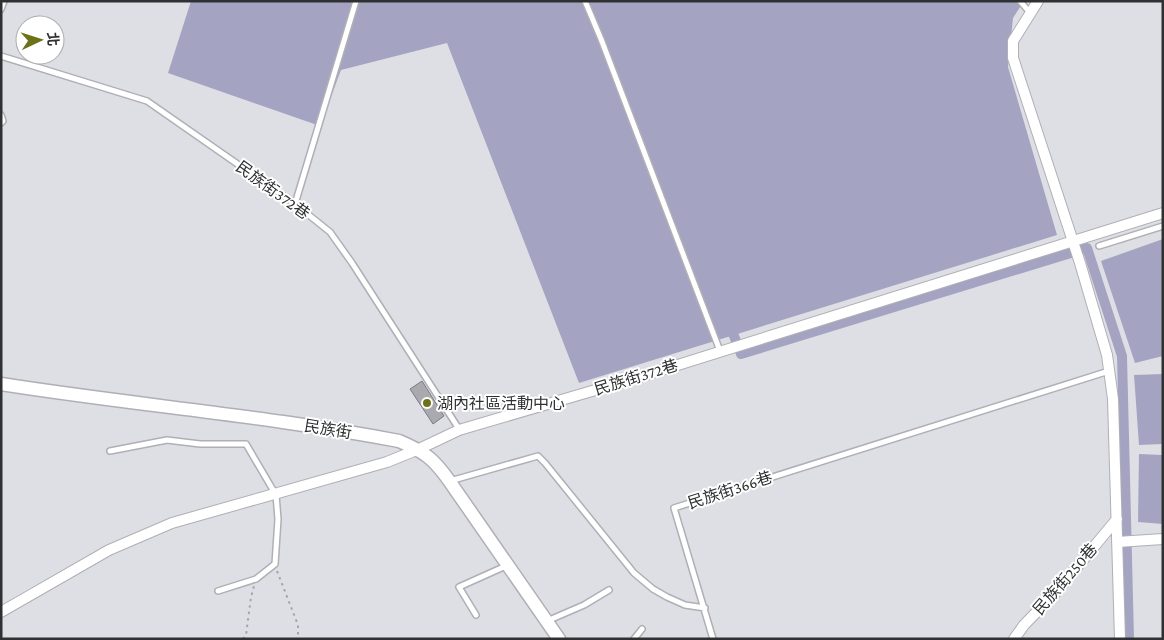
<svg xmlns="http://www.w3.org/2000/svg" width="1164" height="640" font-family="'Crimson Pro','Noto Sans TC',serif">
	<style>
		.water { fill: #a4a4c2 }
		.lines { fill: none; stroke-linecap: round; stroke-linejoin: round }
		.canal { stroke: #a4a4c2; stroke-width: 10 }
		.building { fill: #a9a9af; stroke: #7b7b80 }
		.service-casing { stroke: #afafb5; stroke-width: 8 }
		.minor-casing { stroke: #afafb5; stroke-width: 12 }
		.tertiary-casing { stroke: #afafb5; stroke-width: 15 }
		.path { stroke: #a5a6ab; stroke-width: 2; stroke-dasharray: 2.5 4; stroke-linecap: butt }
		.service { stroke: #fff; stroke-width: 5 }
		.minor { stroke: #fff; stroke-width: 10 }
		.tertiary { stroke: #fff; stroke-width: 12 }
		.poi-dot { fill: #6d7219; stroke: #fff; stroke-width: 2 }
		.labels { text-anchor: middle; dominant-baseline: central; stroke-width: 4; stroke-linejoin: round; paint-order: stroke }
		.street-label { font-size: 16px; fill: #2f3032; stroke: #fff }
		.poi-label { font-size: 16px; fill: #2f3032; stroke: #fff; text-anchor: start }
	</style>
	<rect width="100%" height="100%" fill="#dedfe5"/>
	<!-- water -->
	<path class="water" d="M191 1H1024L1013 18 1008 67 1057 235 579 383 447 43 341 70 320 126 168 73Z
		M1163 239V356L1135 363 1101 261Z
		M1163 374V444L1139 445 1134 375Z
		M1139 454 1163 455V524L1138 522Z"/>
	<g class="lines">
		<!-- canal -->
		<path class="canal" d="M729 323 741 354 1087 248 1122 356 1129 639"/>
	</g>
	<!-- building -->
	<path class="building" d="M422 381 444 416 433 424 410 389Z"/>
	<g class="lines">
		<defs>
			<path id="service" d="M585 1 601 39 720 351
				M1020 1 1031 14
				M1 9 4 1
				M1 56 147 101 295 204 330 232 352 263 459 429
				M1 115 3 121 1 123
				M295 204 356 1
				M1099 246 1163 226
				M110 451 167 440 200 444H246L276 495 278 519 275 564 256 579 218 591
				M450 481 538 456 545 463 634 573 653 589 667 597 685 605 705 608
				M476 615 459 587 508 565
				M547 621 584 605 609 590
				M634 639 642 629
				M713 639 674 508 1109 371"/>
			<path id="minor" d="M1038 1 1013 41V58L1080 263 1107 355 1113 399 1120 639
				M1117 542 1163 539
				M1 612 109 550 172 523 387 462 419 449 459 430 633 379 1163 213
				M1014 639 1024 625 1057 591 1117 519"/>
			<path id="tertiary" d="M1 384C134 405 268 416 399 441 425 452 434 459 450 482L559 639"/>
		</defs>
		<!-- service casing -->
		<use href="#service" class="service-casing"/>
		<!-- minor casing -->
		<use href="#minor" class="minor-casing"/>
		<!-- tertiary casing -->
		<use href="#tertiary" class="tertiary-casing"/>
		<!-- path -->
		<path class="path" d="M277 571 298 625V639
			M243 639 246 635 251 597 254 586"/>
		<!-- service -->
		<use href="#service" class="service"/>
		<!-- minor -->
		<use href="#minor" class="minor"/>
		<!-- tertiary -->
		<use href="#tertiary" class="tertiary"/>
	</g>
	<!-- markers -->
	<circle class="poi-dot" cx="427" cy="403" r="5"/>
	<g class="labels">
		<!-- street labels -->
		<g class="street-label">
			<text transform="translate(273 190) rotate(36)">民族街372巷</text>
			<text transform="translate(636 377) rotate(-17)">民族街372巷</text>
			<text transform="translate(328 429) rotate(9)">民族街</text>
			<text transform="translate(730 490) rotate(-18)">民族街366巷</text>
			<text transform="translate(1065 579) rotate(-49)">民族街250巷</text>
		</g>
		<!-- poi labels -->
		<g class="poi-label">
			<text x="437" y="403">湖內社區活動中心</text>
		</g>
	</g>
	<!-- border -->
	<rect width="1164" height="640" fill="none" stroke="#2f3032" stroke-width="5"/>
	<!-- north arrow -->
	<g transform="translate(40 40) rotate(86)"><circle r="24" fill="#ffffff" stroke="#acacad"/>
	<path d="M0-4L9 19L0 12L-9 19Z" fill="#6d7219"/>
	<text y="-8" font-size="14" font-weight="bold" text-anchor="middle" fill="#2f3032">北</text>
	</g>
</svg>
